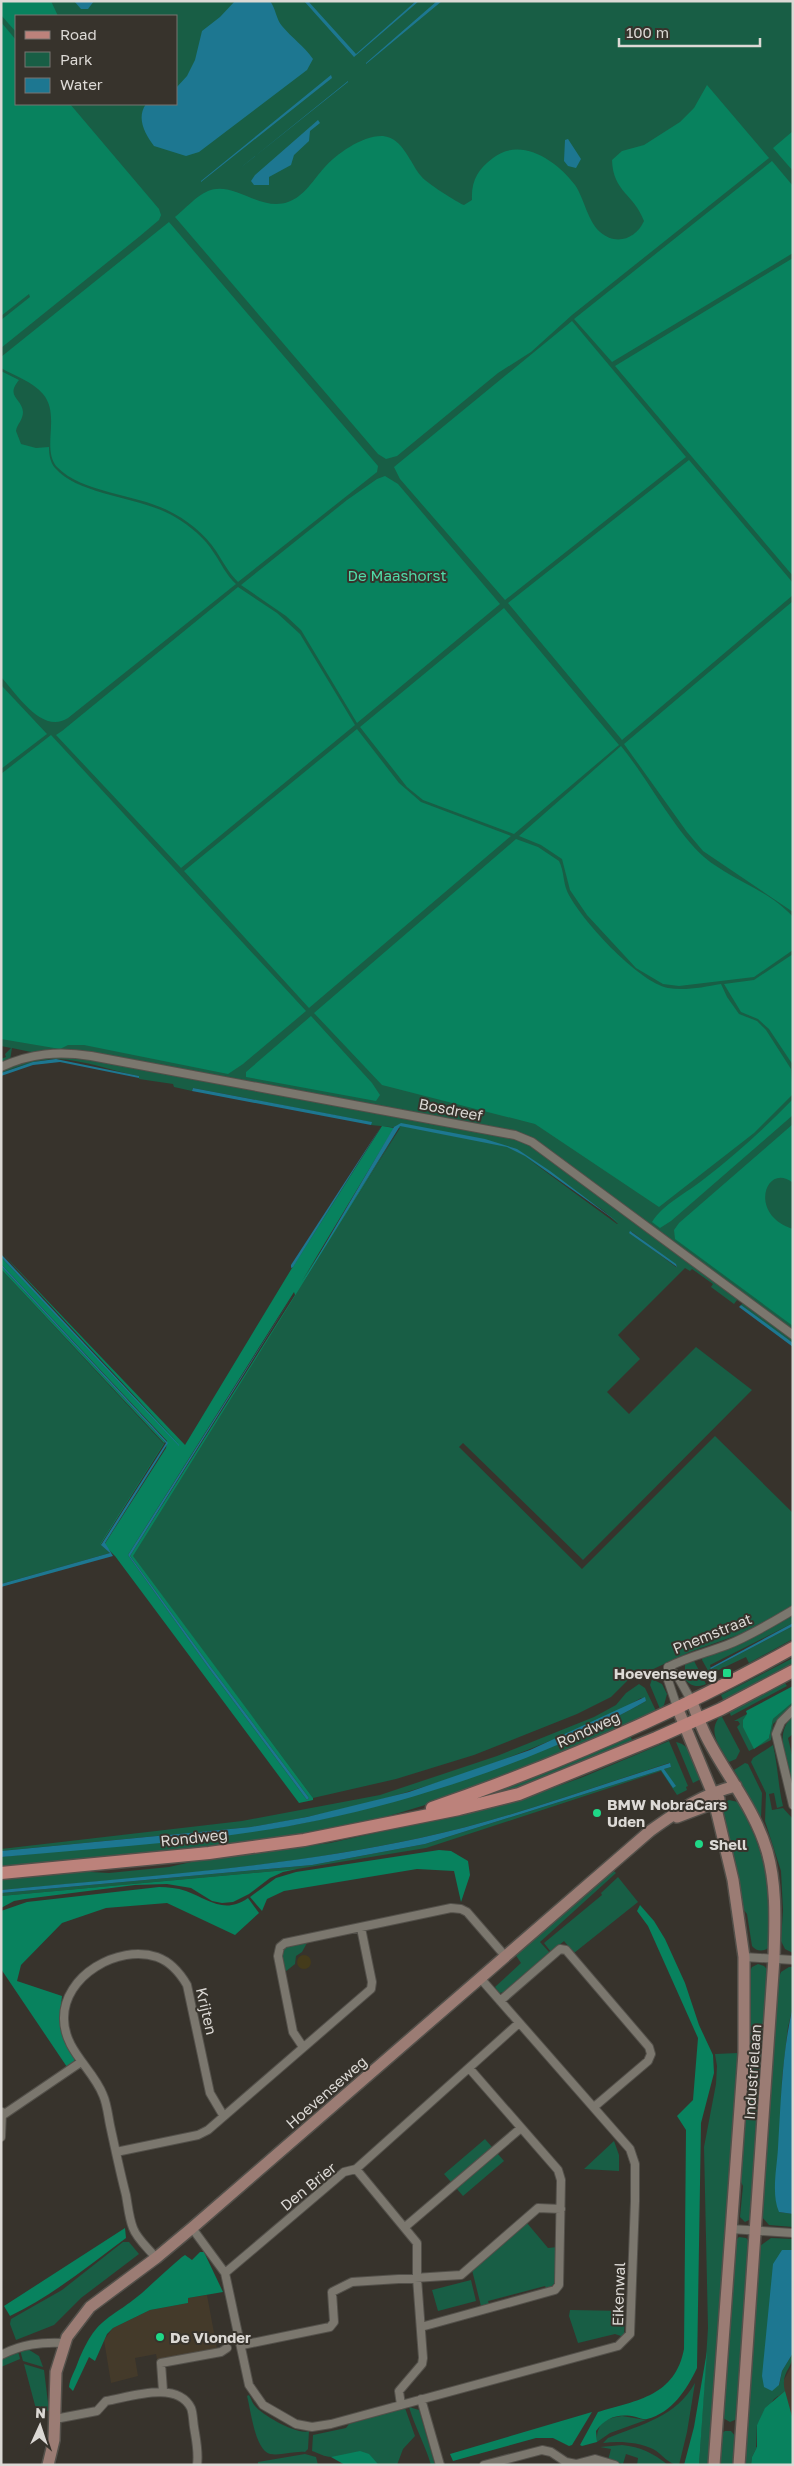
<svg xmlns="http://www.w3.org/2000/svg" width="794" height="2466" font-family="'Golos Text',sans-serif">
	<style>
		.built { fill: #423c2f }
		.education { fill: #443a2a }
		.green { fill: #185e45; fill-rule: evenodd }
		.forest { fill: #08825e; fill-rule: evenodd }
		.sand { fill: #443b1b }
		.water { fill: #1d7791 }
		.lines { fill: none; stroke-linecap: round; stroke-linejoin: round }
		.street-casing { stroke: #53504a; stroke-width: 10 }
		.secondary-casing { stroke: #53504a; stroke-width: 14 }
		.primary-casing { stroke: #53504a; stroke-width: 15 }
		.street { stroke: #7b776e; stroke-width: 8 }
		.secondary { stroke: #9b7c74; stroke-width: 11 }
		.primary { stroke: #bc827b; stroke-width: 12 }
		.poi-dot { fill: #1fd887; stroke: #37332c; stroke-width: 2 }
		.labels { text-anchor: middle; dominant-baseline: central; stroke-width: 4; stroke-linejoin: round; paint-order: stroke }
		.park-label { font-size: 15px; fill: #4fdaa7; stroke: #37332c }
		.street-label { font-size: 15px; fill: #dcd9d5; stroke: #37332c }
		.poi-label { font-size: 15px; font-weight: bold; fill: #dcd9d5; stroke: #37332c; text-anchor: start }
	</style>
	<rect width="100%" height="100%" fill="#37332c"/>
	<!-- built -->
	<path class="built" d="M793 2363V2454L777 2393Z"/>
	<!-- education -->
	<path class="education" d="M207 2295 217 2349 157 2360 156 2354 135 2358 138 2376 111 2383 104 2340 113 2328 150 2310 188 2303V2298Z"/>
	<!-- green -->
	<path class="green" d="M1 1H793V1337L772 1324 793 1340V1343L741 1305 743 1303 737 1300 734 1304 711 1287 713 1284 692 1269 690 1271 685 1268 618 1335 640 1359 607 1392 629 1414 696 1347 752 1390 583 1560 463 1443 459 1447 582 1569 715 1436 793 1513V1606L749 1631 690 1652 649 1671 647 1669 628 1680 611 1697 577 1714 474 1755 396 1779 313 1798 132 1556 400 1128 371 1125V1122L193 1088 192 1091 174 1087 173 1084 139 1079V1076C113 1071 84 1060 58 1059 39 1059 19 1066 1 1073V1070L13 1065 50 1056 12 1048 10 1060 1 1063V1059L6 1057 5 1054 11 1048 1 1046ZM16 16H176V104H16ZM527 1158 604 1211 618 1224H617ZM629 1232H632L677 1266 676 1267Z
		M1 1269 164 1444 100 1544 110 1553 1 1584Z
		M793 1613V1623L710 1665 711 1669 793 1626V1639L749 1663 746 1657 710 1674 702 1660 703 1656Z
		M793 1658V1667L724 1702 721 1695Z
		M693 1659 706 1684C697 1688 690 1686 685 1679V1664Z
		M652 1679 662 1684 667 1694 664 1705 660 1709 650 1685Z
		M785 1683 787 1686 731 1716 728 1709 751 1696Z
		M639 1684 645 1688 657 1713C567 1751 478 1792 384 1817 260 1851 129 1855 1 1868V1857L277 1828C362 1813 442 1789 522 1758 564 1741 607 1724 646 1701L641 1698C613 1715 582 1728 552 1740 455 1781 355 1811 251 1827L1 1851V1849L242 1821 380 1795 497 1756 594 1717 616 1705 626 1693Z
		M793 1702V1705L773 1724 771 1740 749 1751 737 1727 740 1724 738 1721H734L747 1714 769 1738 773 1719Z
		M721 1715 740 1751 736 1759 729 1762C720 1746 706 1732 721 1715Z
		M793 1716V1734L788 1738 793 1759V1784C787 1761 773 1734 793 1716Z
		M629 1732 632 1740 514 1791 456 1807Z
		M669 1741 688 1786 686 1787 687 1790 677 1795 661 1771 426 1848 297 1869 1 1896V1893L312 1865 425 1844 661 1770 675 1786 664 1769 671 1767 669 1763C587 1789 505 1820 420 1838 282 1868 141 1877 1 1890V1878L71 1871 109 1873 169 1867 209 1858 330 1843 511 1803 583 1777Z
		M676 1742C692 1745 696 1764 703 1778L693 1783Z
		M773 1745C778 1766 778 1786 783 1806L777 1808 774 1793 769 1794 772 1810 783 1808 793 1819V1953L785 1949 781 1941 783 1910 781 1871 765 1821 766 1793 751 1762 753 1758Z
		M745 1763 748 1764 762 1793 761 1818 734 1770Z
		M729 1800 738 1802C762 1846 769 1872 768 1922 768 1930 770 1938 770 1946 765 1952 757 1952 752 1946L747 1914 740 1905 721 1809 724 1803Z
		M613 1870 616 1873 540 1942 550 1953 505 1992 499 1993 495 1987 521 1963 515 1954Z
		M618 1877 638 1902 574 1953 564 1941 551 1952 544 1943 602 1895 601 1893Z
		M307 1943 302 1952 296 1956 295 1964 285 1972 282 1952 285 1947Z
		M758 1964 764 1966 769 1971 751 2219 745 2222 740 2217 743 2186 739 2178 749 1973 752 1967Z
		M789 1967H793V2006L788 2027 782 2079 779 2212 793 2214V2227L769 2225 762 2217 778 1980 781 1972Z
		M738 2053 708 2465H699L708 2328 704 2147 716 2084 717 2066 715 2054Z
		M485 2139 504 2161 463 2196 444 2174Z
		M614 2141 619 2155V2171L584 2169Z
		M527 2223 548 2248 558 2247 557 2280 552 2286 546 2288 545 2286 488 2301 489 2304 481 2306 472 2270Z
		M739 2237 746 2238 749 2241 737 2419 730 2422 723 2418 735 2241Z
		M771 2238 793 2239V2250H782L779 2386 782 2371 793 2353C793 2369 780 2372 785 2391L774 2399 757 2425 756 2447H757L752 2457 751 2465H743L760 2246Z
		M123 2242H129L139 2254 81 2298 54 2325 16 2340 10 2324 11 2319 62 2290Z
		M471 2280 476 2301 438 2311 432 2290Z
		M570 2310 625 2311 624 2337 615 2334 578 2343 569 2316Z
		M26 2348 39 2356 43 2367 23 2361 20 2350Z
		M18 2351 20 2359 1 2367V2360Z
		M24 2364 44 2370 49 2411 36 2409Z
		M695 2383 687 2432 679 2465C669 2465 662 2454 653 2449 637 2442 620 2441 603 2443L608 2438C642 2424 676 2417 695 2383Z
		M249 2395C251 2398 252 2403 255 2406 262 2415 299 2436 309 2431L308 2449 305 2452C294 2451 280 2456 270 2454 255 2450 251 2411 247 2396Z
		M409 2407 419 2410 435 2465H431C425 2445 415 2427 409 2407Z
		M405 2408 415 2436 403 2449 397 2465H379C360 2443 354 2458 331 2457 325 2457 318 2453 312 2451L313 2435 346 2428 349 2424Z
		M622 2416 646 2420 610 2433 597 2442C596 2424 605 2418 622 2416Z
		M725 2431H731L736 2437 734 2465H718L721 2434Z
		M622 2445C641 2447 653 2453 668 2465H637L638 2458 626 2454 623 2464 608 2460 611 2449 600 2447Z
		M305 2454 316 2457 318 2465H258V2462Z"/>
	<!-- forest -->
	<path class="forest" d="M1 1H51L58 16H16V32L1 15Z
		M1 22 16 40V104H70L159 209 161 215 159 220 140 236 1 348V320L30 297 29 294 1 316Z
		M707 85 769 158 572 315 531 352 498 373 397 456 386 459 378 454 175 217C185 209 196 196 208 191 233 180 260 212 288 202 305 196 313 180 324 168 336 154 363 135 383 136 403 138 410 163 421 176 425 182 458 203 464 205L472 200C471 181 478 169 493 158 521 136 557 161 575 185 585 200 587 220 600 232 616 246 636 239 644 221 634 194 613 192 612 160L622 151 644 145 680 122 694 108Z
		M793 131V171L773 148Z
		M772 161 793 186V253L612 362 574 319Z
		M169 222 378 466 377 472 238 582C229 573 223 562 216 551 205 534 186 519 167 510 135 494 82 493 57 467 41 449 61 415 43 394 33 382 15 376 1 368V357Z
		M793 258V576L615 366Z
		M572 321 686 457 505 600 400 479 394 467Z
		M1 371 19 380C5 397 22 398 23 412 23 420 17 424 16 431L21 444 36 448 49 447C49 454 50 462 55 468 79 496 143 497 175 517 190 526 205 538 214 553 221 563 226 575 236 584L68 718C42 735 17 694 1 677Z
		M689 460 793 583V595L622 740 508 603Z
		M385 476 398 484 500 604 357 723 301 630 286 616 241 585 347 500 377 479Z
		M238 587 277 613 300 634 355 725 181 868 56 735 62 731Z
		M793 601V912L703 851 687 832 624 744Z
		M504 608 619 745 514 834 423 800 407 787 360 727Z
		M1 685 47 734 1 769Z
		M357 729 399 783 421 802 511 836 309 1008 184 871Z
		M51 735 306 1011 243 1064 228 1074 84 1045H68L60 1049 1 1039V774Z
		M621 746C648 779 674 830 704 857 731 880 769 890 793 917V950L754 977 679 986 663 984 636 968 587 915 570 890 562 859 541 845 519 836Z
		M516 839 538 847 559 861C564 871 563 881 567 891 579 918 638 982 668 988 685 991 704 987 721 984L727 997 739 1014 757 1021 766 1030 791 1069 793 1094 754 1133 659 1207 535 1124 382 1085 314 1013Z
		M793 954V1065L769 1029 758 1019 741 1012 724 984 754 980Z
		M311 1016 372 1083 380 1095 376 1101 246 1077V1072Z
		M793 1099V1115L671 1221 660 1228 652 1222C664 1203 687 1193 704 1179 736 1154 765 1128 793 1099Z
		M793 1124V1183C766 1161 747 1215 793 1229V1326L675 1239 674 1230 679 1223Z
		M382 1126 394 1128 302 1281 399 1129 133 1556 313 1798V1800L299 1803 115 1556 104 1545 166 1448 167 1441 1 1264V1257L179 1444 1 1252 185 1445 292 1268ZM294 1292 295 1295 130 1556 210 1666 309 1798 307 1800 208 1667 128 1555Z
		M1 1266 165 1442 101 1544 111 1553 100 1544 164 1443 1 1269Z
		M793 1686V1702L773 1719 769 1738 754 1749 743 1727V1720L747 1714 746 1711Z
		M439 1850 451 1851 468 1861 470 1875 461 1902 454 1871 417 1869 284 1891 267 1899 262 1911 250 1897 276 1878 296 1872Z
		M297 1869 283 1872 270 1878 249 1894 233 1902 222 1903 212 1901 191 1888 167 1884 135 1885 25 1899 14 1901 1 1908V1896Z
		M159 1887C168 1887 177 1888 186 1891 208 1899 224 1915 248 1898L259 1913 235 1935 167 1903 106 1908 62 1923 21 1965 17 1981 62 1996C58 2030 63 2029 75 2058L74 2061 67 2067 1 1969V1911L27 1902Z
		M640 1905 654 1921 665 1939 685 1983 699 2025 713 2055 714 2073 701 2123 697 2368C687 2389 672 2413 647 2419 644 2420 640 2418 636 2417 619 2413 606 2417 596 2431L597 2442 582 2446 580 2445 598 2412C638 2400 675 2396 684 2349L686 2130 677 2116 693 2100 698 2038 648 1926 637 1911Z
		M125 2228 126 2238C88 2266 52 2296 10 2316L4 2306Z
		M200 2252H204L223 2292 188 2298V2303L150 2310 113 2328 107 2334 95 2361 89 2357 73 2391 69 2387C70 2378 75 2371 78 2362 97 2316 107 2322 142 2293 155 2281 168 2269 182 2257L185 2255 192 2260Z
		M707 2351 699 2465H684L694 2427Z
		M785 2391 793 2420V2465H751L752 2457 757 2447V2425L765 2408Z
		M592 2412 572 2445 569 2446 553 2438H536L453 2461 450 2454Z
		M360 2451 369 2454 379 2465H345L331 2457Z"/>
	<!-- sand -->
	<path class="sand" d="M297 1962a7 7 0 1 1 14 0a7 7 0 1 1-14 0Z"/>
	<!-- water -->
	<path class="water" d="M74 1H94L88 9H81Z
		M235 1H270C276 9 276 19 282 26 292 38 304 46 313 59L307 70 199 152 186 156 154 146C145 134 136 118 146 104H176V88L187 76 195 60 202 31 220 17Z
		M304 1H308L356 54 416 1H419L354 57Z
		M437 1H442L366 64V63Z
		M331 75 332 78 201 182V181Z
		M348 81V82L239 169Z
		M318 120 320 123 310 131 309 141 294 155 291 165 269 177V185H254L251 181 255 175Z
		M568 139 581 159 576 168 568 166 564 161 565 140Z
		M56 1059 139 1076V1078L60 1062 33 1065 1 1076V1073L33 1062Z
		M193 1088 372 1122 371 1125 192 1091Z
		M401 1123 485 1139 517 1149 550 1171 619 1223 525 1156 507 1147 400 1126 303 1282 394 1127Z
		M382 1125 293 1267 291 1268V1265Z
		M630 1231 676 1264 677 1267 629 1233Z
		M1 1254 179 1445V1446L1 1257Z
		M1 1264 168 1443 105 1543 113 1556 1 1587V1584L110 1553 101 1545 166 1443 1 1266Z
		M295 1292 130 1556 210 1666 309 1798 307 1800 208 1667 128 1555Z
		M741 1305 793 1343V1347L739 1307Z
		M793 1623V1626L711 1669 710 1668Z
		M645 1697 646 1701C552 1755 425 1798 320 1820 216 1842 107 1847 1 1857V1851L251 1827 307 1817 409 1792 530 1750Z
		M670 1763 671 1767 664 1769 676 1786 673 1788 661 1770 425 1844 312 1865 1 1893V1890C141 1876 282 1868 420 1838 505 1820 587 1789 670 1763Z
		M793 2006V2214L779 2212C771 2194 777 2167 778 2148 781 2100 782 2052 793 2006Z
		M782 2250H793V2353L782 2371 779 2385 772 2391 764 2387 762 2376 773 2264Z"/>
	<g class="lines">
		<defs>
			<path id="street" d="M1 1067C31 1053 59 1051 91 1056L515 1135 532 1142 793 1335
				M668 1667C688 1657 706 1653 727 1645 750 1636 771 1623 793 1610
				M668 1667V1680L677 1707
				M668 1667 678 1677 691 1700
				M793 1710 781 1722 776 1734 793 1805
				M744 1957 793 1960
				M500 2001 560 1949 566 1950 649 2047 651 2054 648 2061 594 2107
				M303 2047 293 2032 278 1956 280 1947 285 1943 451 1908 461 1909 467 1912 506 1957
				M3 2115 81 2062
				M1 2137 2 2112
				M116 2152 198 2135 208 2130 371 1989 372 1982 361 1928
				M356 2169 519 2023
				M405 2227 521 2128
				M192 2228 225 2273 249 2385 263 2405 296 2424 312 2427 331 2424 618 2346 630 2334 635 2201V2164L630 2149 481 1979
				M731 2229 793 2233
				M156 2258C149 2249 137 2239 133 2228 129 2218 128 2206 126 2195 120 2172 115 2148 110 2125 108 2115 107 2104 103 2095 93 2069 64 2050 64 2019 63 1976 118 1944 157 1957 171 1962 180 1973 187 1985L210 2093 223 2115
				M225 2273 344 2172 356 2169 417 2243V2278L423 2358 422 2364 399 2391 401 2405
				M421 2327 555 2290 559 2285 561 2180 558 2170 469 2068
				M242 2345 330 2327 334 2322 332 2292 352 2282 461 2275 538 2208 561 2209
				M1 2355C22 2344 41 2342 64 2343
				M163 2391 161 2363 221 2352 227 2348
				M421 2399 440 2465
				M55 2419 97 2411 106 2401C130 2397 177 2380 191 2408 193 2413 193 2421 194 2427 196 2440 199 2452 197 2465
				M484 2465 542 2450 551 2452 566 2462 576 2464 595 2459 615 2465"/>
			<path id="secondary" d="M691 1700C696 1712 700 1724 706 1736 725 1774 755 1809 767 1851 777 1886 775 1922 774 1958L739 2465
				M677 1707 712 1792 733 1880 744 1957V2053L714 2465
				M677 1817 714 1803 719 1799
				M48 2465 54 2440 56 2372 67 2337 90 2307 156 2258 192 2228 650 1831C678 1811 702 1794 736 1786"/>
			<path id="primary" d="M432 1808C556 1765 678 1712 793 1648
				M1 1873 209 1853 304 1840 459 1809 519 1794 656 1738 721 1709 793 1671"/>
		</defs>
		<!-- street casing -->
		<use href="#street" class="street-casing"/>
		<!-- secondary casing -->
		<use href="#secondary" class="secondary-casing"/>
		<!-- primary casing -->
		<use href="#primary" class="primary-casing"/>
		<!-- street -->
		<use href="#street" class="street"/>
		<!-- secondary -->
		<use href="#secondary" class="secondary"/>
		<!-- primary -->
		<use href="#primary" class="primary"/>
	</g>
	<!-- markers -->
	<g class="poi-dot">
		<rect x="722" y="1668" width="10" height="10" rx="2.5"/>
		<circle cx="597" cy="1813" r="5"/>
		<circle cx="699" cy="1844" r="5"/>
		<circle cx="160" cy="2337" r="5"/>
	</g>
	<g class="labels">
		<!-- park labels -->
		<g class="park-label">
			<text x="397" y="575">De Maashorst</text>
		</g>
		<!-- street labels -->
		<g class="street-label">
			<text transform="translate(451 1109) rotate(11)">Bosdreef</text>
			<text transform="translate(712 1633) rotate(-22)">Pnemstraat</text>
			<text transform="translate(588 1729) rotate(-24)">Rondweg</text>
			<text transform="translate(194 1837) rotate(-6)">Rondweg</text>
			<text transform="translate(207 2011) rotate(77)">Krijten</text>
			<text transform="translate(752 2072) rotate(-86)">Industrielaan</text>
			<text transform="translate(326 2092) rotate(-41)">Hoevenseweg</text>
			<text transform="translate(308 2186) rotate(-39)">Den Brier</text>
			<text transform="translate(618 2294) rotate(-88)">Eikenwal</text>
		</g>
		<!-- poi labels -->
		<g class="poi-label">
			<text x="717" y="1673" text-anchor="end">Hoevenseweg</text>
			<text x="607" y="1804">BMW NobraCars<tspan x="607" dy="17">Uden</tspan></text>
			<text x="709" y="1844">Shell</text>
			<text x="170" y="2337">De Vlonder</text>
		</g>
	</g>
	<!-- border -->
	<rect width="794" height="2466" fill="none" stroke="#dcd9d5" stroke-width="5"/>
	<!-- legend -->
	<rect x="15" y="15" width="162" height="90" fill="#37332c" stroke="#797570"/>
	<rect x="25" y="31" width="25" height="8" fill="#bc827b" stroke="#797570"/>
	<text x="60" y="40" font-size="15" fill="#dcd9d5">Road</text>
	<rect x="25" y="52" width="25" height="15" fill="#185e45" stroke="#797570"/>
	<text x="60" y="65" font-size="15" fill="#dcd9d5">Park</text>
	<rect x="25" y="78" width="25" height="15" fill="#1d7791" stroke="#797570"/>
	<text x="60" y="90" font-size="15" fill="#dcd9d5">Water</text>
	<!-- north arrow -->
	<g transform="translate(40 2426) rotate(3)" stroke="#37332c" stroke-width="4" paint-order="stroke">
	<path d="M0-4L9 19L0 12L-9 19Z" fill="#dcd9d5"/>
	<text y="-8" font-size="14" font-weight="bold" text-anchor="middle" fill="#dcd9d5">N</text>
	</g>
	<!-- scale -->
	<path d="M619 38v8h141v-8" fill="none" stroke="#dcd9d5" stroke-width="2.5"/>
	<text x="626" y="38" font-size="15" fill="#dcd9d5" stroke="#37332c" stroke-width="4" paint-order="stroke">100 m</text>
</svg>
